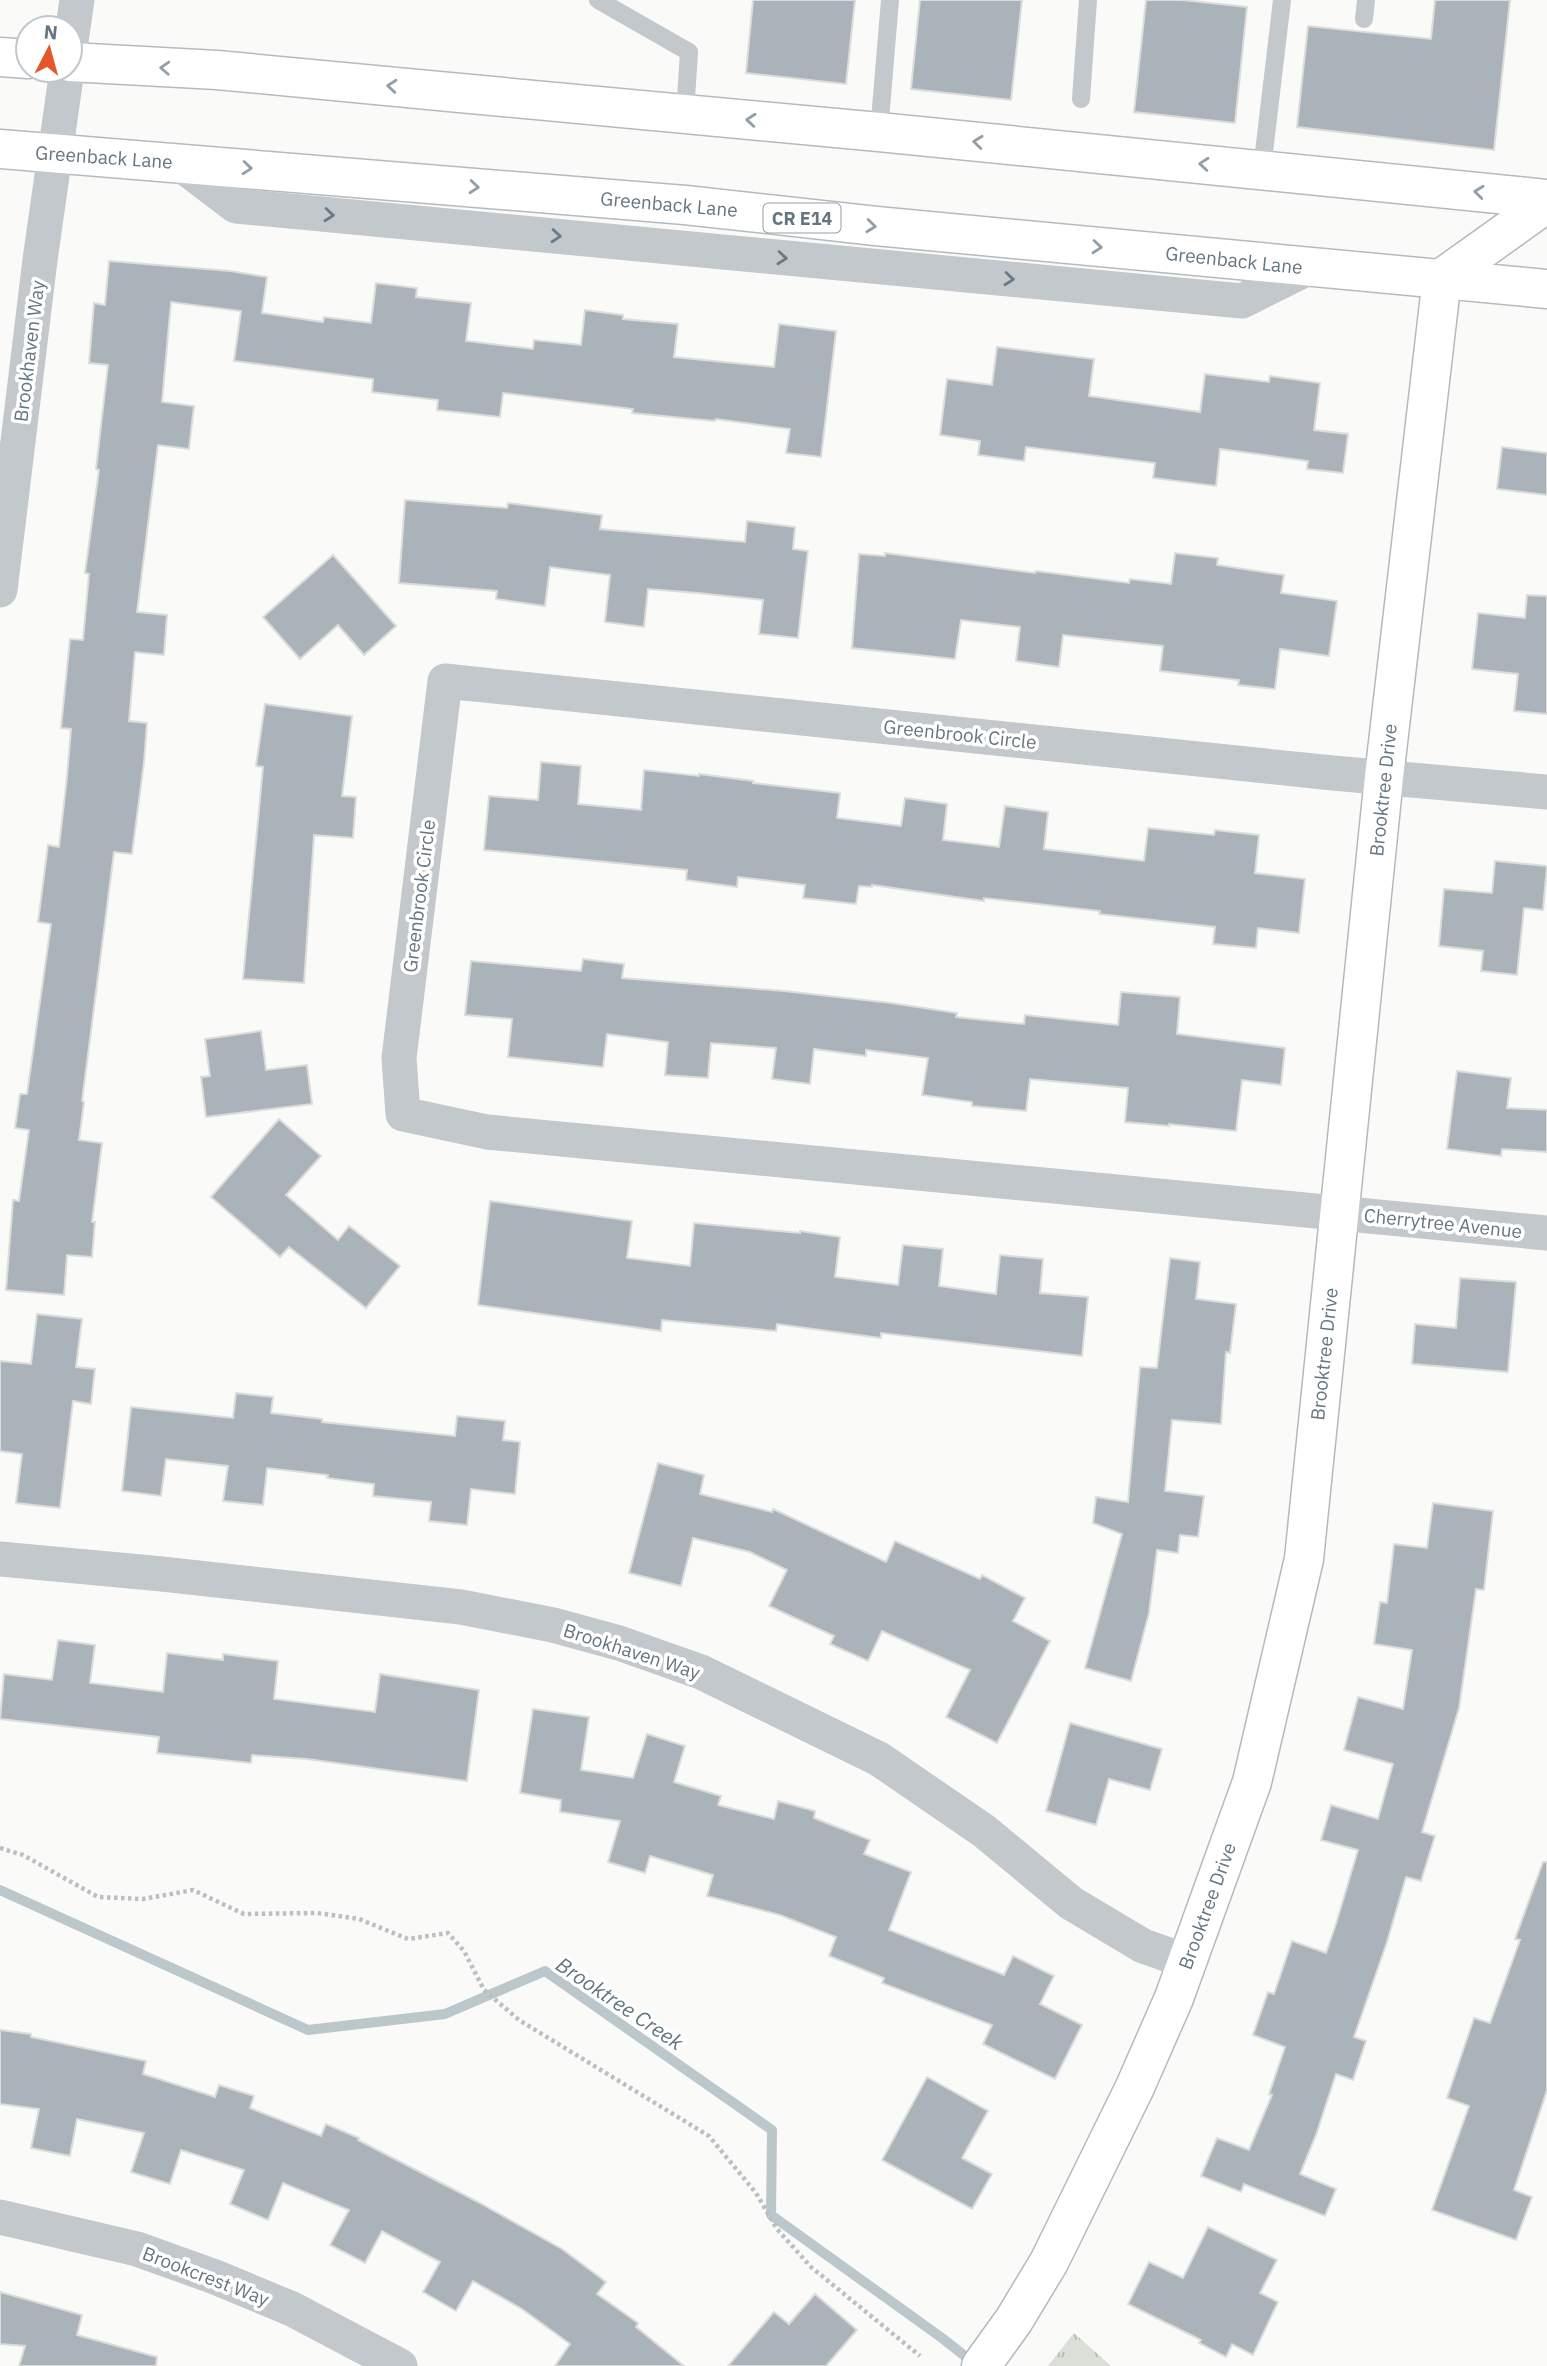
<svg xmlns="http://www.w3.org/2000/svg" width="1547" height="2366" font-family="'IBM Plex Sans',sans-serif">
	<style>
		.park { fill: url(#park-tufts) }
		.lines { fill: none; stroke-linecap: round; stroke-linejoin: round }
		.stream { stroke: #bbc7cb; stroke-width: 10 }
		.building { fill: #aab3b9; stroke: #dcdcda; stroke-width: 2 }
		.secondary-casing { stroke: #b3babf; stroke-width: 41 }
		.primary-casing { stroke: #b5babe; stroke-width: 41 }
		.path { stroke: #bbbfc2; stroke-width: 4.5; stroke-dasharray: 3.5 3.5; stroke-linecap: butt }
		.lane { stroke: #c3c8cc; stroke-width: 18 }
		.street { stroke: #c3c8cc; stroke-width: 35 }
		.secondary { stroke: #fff; stroke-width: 38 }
		.primary { stroke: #fff; stroke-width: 38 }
		.oneway { stroke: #939fa8 }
		.oneway2 { stroke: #6a7a87 }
		.labels { text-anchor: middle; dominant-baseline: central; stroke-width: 7; stroke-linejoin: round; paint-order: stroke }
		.shield { fill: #fff; stroke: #939fa8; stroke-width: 2 }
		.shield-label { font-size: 18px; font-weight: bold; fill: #657683 }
		.street-label { font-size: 19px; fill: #657683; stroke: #fff }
		.water-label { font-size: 21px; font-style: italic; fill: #60757c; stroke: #fff }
	</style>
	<defs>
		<pattern id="park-tufts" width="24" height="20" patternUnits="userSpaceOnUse" patternTransform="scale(1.75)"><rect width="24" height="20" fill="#dadfd7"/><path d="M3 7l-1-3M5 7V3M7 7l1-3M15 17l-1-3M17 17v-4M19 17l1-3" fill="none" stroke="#b4b9b4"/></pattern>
	</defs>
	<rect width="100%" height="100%" fill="#fafaf8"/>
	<!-- park -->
	<path class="park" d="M1074 2333 1111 2366H1048Z"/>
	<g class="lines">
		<!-- stream -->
		<path class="stream" d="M0 1890 308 2030 445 2014 545 1971 772 2130 771 2215 942 2338 975 2364"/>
	</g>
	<!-- building -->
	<path class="building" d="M753 0H855L846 84 746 73Z
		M920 0H1022L1011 100 911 89Z
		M1146 0H1183L1247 7 1235 123 1134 112Z
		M1435 0H1510L1494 150 1297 127 1308 26 1431 39Z
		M109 261 230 271 267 277 262 313 323 322 324 317 371 323 376 283 417 288 416 297 471 303 466 341 533 349 534 340 581 345 585 310 623 315V319L678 324 674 357 774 367 779 324 836 331 821 457 786 453 790 429 716 419 715 421 632 413 633 409 503 393 500 417 437 410 438 400 372 392 373 379 234 361 241 311 171 302 162 402 194 406 189 449 158 445 137 612 167 615 164 655 135 652 129 721 147 723 144 762 132 854 114 852 82 1101 84 1102 79 1140 102 1143 92 1222H95L92 1257 67 1255 64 1295 6 1290 13 1200 19 1201 29 1130 15 1128 20 1094H27L51 924 38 922 48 845 59 847 67 777 71 729 61 728 70 639 83 640 89 574 85 573 99 470 96 469 108 365 89 363 94 303 105 305Z
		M997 347 1094 359 1089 396 1200 412 1205 374 1269 382 1270 376 1320 383 1314 430 1348 434 1343 473 1307 469 1308 461 1220 449 1216 486 1153 478 1155 463 1026 447 1024 461 978 455 980 441 940 435 947 379 992 385Z
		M1502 447 1547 453V495L1497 489Z
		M405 500 507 508 508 503 602 515 600 529 745 542 747 521 795 527 793 549 808 551 798 638 759 634 763 600 698 593 648 589 644 627 605 622 610 575 550 567 545 606 496 599 497 591 399 583Z
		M885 553 1035 573 1036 571 1129 583 1130 579 1171 584 1175 553 1218 558 1217 565 1284 575 1281 593 1337 601 1329 656 1280 649 1275 689 1238 685 1239 680 1160 671 1163 646 1063 635 1059 667 1016 661 1020 627 961 620 955 659 852 648 859 554 885 556Z
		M333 555 396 626 364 655 338 625 300 659 263 617Z
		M1527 595 1547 596V714L1514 711 1518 674 1472 669 1478 613 1525 618Z
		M265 704 352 716 342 796 356 797 353 838 314 835 304 983 243 979 263 767 256 766Z
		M541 762 581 766 578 804 641 810 644 770 699 776V774L753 781V783L840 793 837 818 901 826 905 798 947 804 943 840 999 847 1005 806 1048 812 1044 849 1144 861 1148 828 1214 835 1215 830 1259 835 1255 873 1305 879 1299 933 1258 928 1256 948 1213 944 1215 927 1099 914 1100 911 984 898V901L872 885V887L859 886 856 904 803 898 805 885 738 877 737 887 686 880 687 870 484 850 489 796 538 800Z
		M1495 861 1547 866 1543 910 1524 908 1517 975 1481 971 1483 951 1439 946 1444 889 1492 893Z
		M583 959 624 964 622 978 784 991 891 1003 957 1013 956 1017 1024 1024 1025 1015 1118 1025 1121 992 1180 997 1177 1034 1285 1048 1281 1085 1242 1080 1236 1131 1169 1124V1126L1125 1122 1128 1088 1030 1079 1026 1111 972 1106V1102L922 1095 928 1058 866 1050V1056L814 1049 810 1084 772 1079 776 1048 711 1043 708 1078 665 1075 668 1042 607 1034 603 1067 508 1057 512 1019 465 1015 471 961 581 971Z
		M261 1031 266 1070 307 1065 312 1104 206 1117 201 1077 210 1076 205 1039Z
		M1457 1071 1511 1078 1507 1108 1547 1110V1152L1502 1149 1501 1156 1447 1149Z
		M279 1119 321 1156 286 1195 338 1240 349 1226 400 1266 366 1308 289 1247 280 1257 211 1197Z
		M490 1201 632 1221 627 1258 690 1266 694 1223 800 1233V1231L840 1237 835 1277 898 1285 903 1245 943 1249 939 1286 996 1294 1000 1255 1043 1259 1040 1293 1088 1297 1082 1356 881 1333V1338L777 1324 776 1331 662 1320 661 1331 478 1305Z
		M1170 1258 1200 1262 1196 1299 1236 1304 1230 1353 1226 1352 1221 1424 1172 1420 1165 1491 1204 1496 1198 1537 1180 1535 1178 1553 1157 1550 1149 1613 1131 1681 1085 1668 1122 1534 1093 1523 1096 1497 1128 1502 1140 1367 1157 1368Z
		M1460 1278 1516 1282 1508 1372 1412 1364 1415 1324 1456 1328Z
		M37 1314 82 1319 76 1367 95 1369 91 1404 73 1401 60 1508 16 1503 22 1454 0 1451V1361L31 1364Z
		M236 1393 273 1397 271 1413 322 1419V1422L455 1436 457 1416 505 1421 503 1440 520 1442 515 1494 471 1489 467 1525 429 1521 431 1502 373 1496 374 1484 327 1478 328 1475 267 1468 263 1505 223 1501 228 1466 166 1459 161 1496 122 1491 131 1407 233 1418Z
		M658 1463 704 1475 700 1494 772 1512 773 1509 886 1562 895 1541 980 1579 982 1575 1025 1598 1013 1621 1050 1641 997 1743 946 1717 970 1670 882 1631 868 1661 830 1644 834 1636 769 1606 787 1570 750 1552 693 1538 681 1586 629 1573Z
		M1433 1503 1493 1511 1484 1590 1476 1589 1459 1708 1422 1832 1435 1836 1421 1881 1406 1877 1387 1942 1354 2037 1366 2041 1353 2080 1336 2074 1316 2135 1300 2174 1336 2189 1325 2216 1244 2184 1241 2192 1201 2176 1217 2138 1249 2150 1272 2095 1269 2094 1285 2047 1253 2035 1268 1992 1274 1994 1292 1941 1326 1953 1336 1924 1358 1850 1321 1840 1331 1805 1378 1819 1393 1764 1344 1750 1358 1697 1403 1709 1412 1650 1374 1644 1380 1602 1387 1603 1394 1544 1427 1548Z
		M58 1640 95 1645 90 1683 163 1692 167 1653 223 1660V1654L278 1661 274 1699 375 1712 380 1674 479 1690 467 1781 307 1759 252 1755 251 1763 157 1753 159 1737 0 1719 4 1674 52 1680Z
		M533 1709 589 1717 581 1770 633 1778 647 1734 685 1746 674 1782 721 1796 718 1805 774 1819 778 1801 815 1811 814 1818 870 1840 864 1854 911 1872 889 1930 1004 1975 1013 1956 1054 1976 1040 2004 1082 2025 1055 2079 983 2044 992 2025 882 1983 884 1978 829 1956 836 1937 780 1915 707 1896 713 1875 650 1856 645 1873 608 1862 620 1821 560 1812 561 1800 520 1793Z
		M1070 1723 1162 1749 1150 1790 1109 1779 1096 1825 1046 1811Z
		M1543 1862H1547V2090L1514 2190 1532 2197 1516 2240 1432 2210 1469 2106 1447 2098 1474 2018 1490 2023 1520 1940 1515 1939Z
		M0 2030 31 2034V2037L146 2061 143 2074 215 2097 219 2085 254 2096 250 2108 321 2136 326 2124 359 2138 358 2140 476 2201 562 2249 606 2282 597 2294 638 2323 636 2327 684 2366H555L570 2344 522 2309 473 2281 456 2311 423 2292 440 2262 382 2231 365 2263 330 2245 349 2210 283 2183 268 2220 230 2204 244 2170 181 2150 170 2184 131 2172 144 2133 77 2119 70 2156 31 2148 39 2109 0 2104Z
		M927 2077 988 2111 962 2158 992 2174 972 2209 882 2160Z
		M1208 2227 1277 2260 1260 2293 1278 2302 1253 2355 1232 2344 1226 2357 1199 2343 1201 2340 1128 2304 1149 2262 1183 2278Z
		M0 2292 82 2315 77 2335 157 2357 156 2366H19L25 2346 0 2344Z
		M815 2294 857 2330 826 2366H728L774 2312 789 2324Z"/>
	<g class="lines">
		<defs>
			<path id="secondary" d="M981 2366 1014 2320 1049 2262 1135 2087 1174 1998 1252 1782 1304 1559 1384 777 1442 278"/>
			<path id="primary" d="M0 57 28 59
				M70 62 217 70 460 93 879 132 1547 199
				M0 149 685 205 876 226 1547 289
				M1442 278 1547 203"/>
		</defs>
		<!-- secondary casing -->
		<use href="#secondary" class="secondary-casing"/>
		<!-- primary casing -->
		<use href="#primary" class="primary-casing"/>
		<!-- path -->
		<path class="path" d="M0 1848 23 1855 98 1897 143 1899 193 1890 244 1914 317 1913 359 1919 408 1939 448 1933 464 1951 484 1990 519 2020 709 2136 756 2193 777 2229 811 2267 920 2356"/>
		<!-- lane -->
		<path class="lane" d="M598 0 689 52 685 114
			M1364 19 1366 0
			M1081 99 1088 0
			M879 132 890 0
			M1262 169 1282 0"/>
		<!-- street -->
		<path class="street" d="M70 48 77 0
			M178 162 236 206 1242 301 1310 267
			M0 590 40 260 67 70
			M1547 792 1333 773 445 681 399 1058 403 1114 487 1132 1547 1233
			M0 1559 162 1574 461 1607 553 1625 619 1643 701 1672 879 1759 984 1831 1071 1903 1143 1946 1186 1961
			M0 2217 137 2249 215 2277 292 2309 400 2366"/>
		<!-- secondary -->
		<use href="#secondary" class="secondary"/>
		<!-- primary -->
		<use href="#primary" class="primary"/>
	</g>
	<!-- one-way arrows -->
	<defs><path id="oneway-chevron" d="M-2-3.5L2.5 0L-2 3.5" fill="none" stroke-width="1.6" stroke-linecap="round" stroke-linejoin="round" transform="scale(1.75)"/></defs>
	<g class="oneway">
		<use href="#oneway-chevron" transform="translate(165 68) rotate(-177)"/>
		<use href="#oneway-chevron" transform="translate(392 86) rotate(-175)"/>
		<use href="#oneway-chevron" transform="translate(751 120) rotate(-175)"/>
		<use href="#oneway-chevron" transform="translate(978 142) rotate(-174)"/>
		<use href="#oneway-chevron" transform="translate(1204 164) rotate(-175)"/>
		<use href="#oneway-chevron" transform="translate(247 168) rotate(5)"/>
		<use href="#oneway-chevron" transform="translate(474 187) rotate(5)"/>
		<use href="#oneway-chevron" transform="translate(1479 192) rotate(-174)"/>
		<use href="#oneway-chevron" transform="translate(871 226) rotate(6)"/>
		<use href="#oneway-chevron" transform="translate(1097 247) rotate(5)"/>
	</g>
	<g class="oneway2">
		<use href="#oneway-chevron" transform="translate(329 215) rotate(5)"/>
		<use href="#oneway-chevron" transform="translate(556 236) rotate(5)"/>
		<use href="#oneway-chevron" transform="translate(782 258) rotate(5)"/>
		<use href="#oneway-chevron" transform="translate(1009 279) rotate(5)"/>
	</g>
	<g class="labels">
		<!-- shield labels -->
		<rect class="shield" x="763.5" y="203.5" width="77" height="29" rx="5"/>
		<g class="shield-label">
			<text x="802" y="218">CR E14</text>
		</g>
		<!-- street labels -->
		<g class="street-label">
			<text transform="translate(104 157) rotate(4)">Greenback Lane</text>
			<text transform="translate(669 204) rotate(5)">Greenback Lane</text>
			<text transform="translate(1234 260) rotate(6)">Greenback Lane</text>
			<text transform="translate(29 351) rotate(-83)">Brookhaven Way</text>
			<text transform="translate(960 734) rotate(6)">Greenbrook Circle</text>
			<text transform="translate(1383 790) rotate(-84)">Brooktree Drive</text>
			<text transform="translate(419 896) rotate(-83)">Greenbrook Circle</text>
			<text transform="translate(1443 1223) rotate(6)">Cherrytree Avenue</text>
			<text transform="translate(1324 1354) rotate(-84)">Brooktree Drive</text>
			<text transform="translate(632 1651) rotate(18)">Brookhaven Way</text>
			<text transform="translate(1207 1906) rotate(-70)">Brooktree Drive</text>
			<text transform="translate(206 2276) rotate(21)">Brookcrest Way</text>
		</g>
		<!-- water labels -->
		<g class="water-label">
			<text transform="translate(620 2003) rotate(34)">Brooktree Creek</text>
		</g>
	</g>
	<!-- north arrow -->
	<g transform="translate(49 49) rotate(6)"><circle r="33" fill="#ffffff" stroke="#c1c8cd" stroke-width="2"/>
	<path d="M0-5L12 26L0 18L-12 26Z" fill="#e4572e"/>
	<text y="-10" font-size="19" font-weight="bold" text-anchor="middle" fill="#657683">N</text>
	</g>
</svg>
